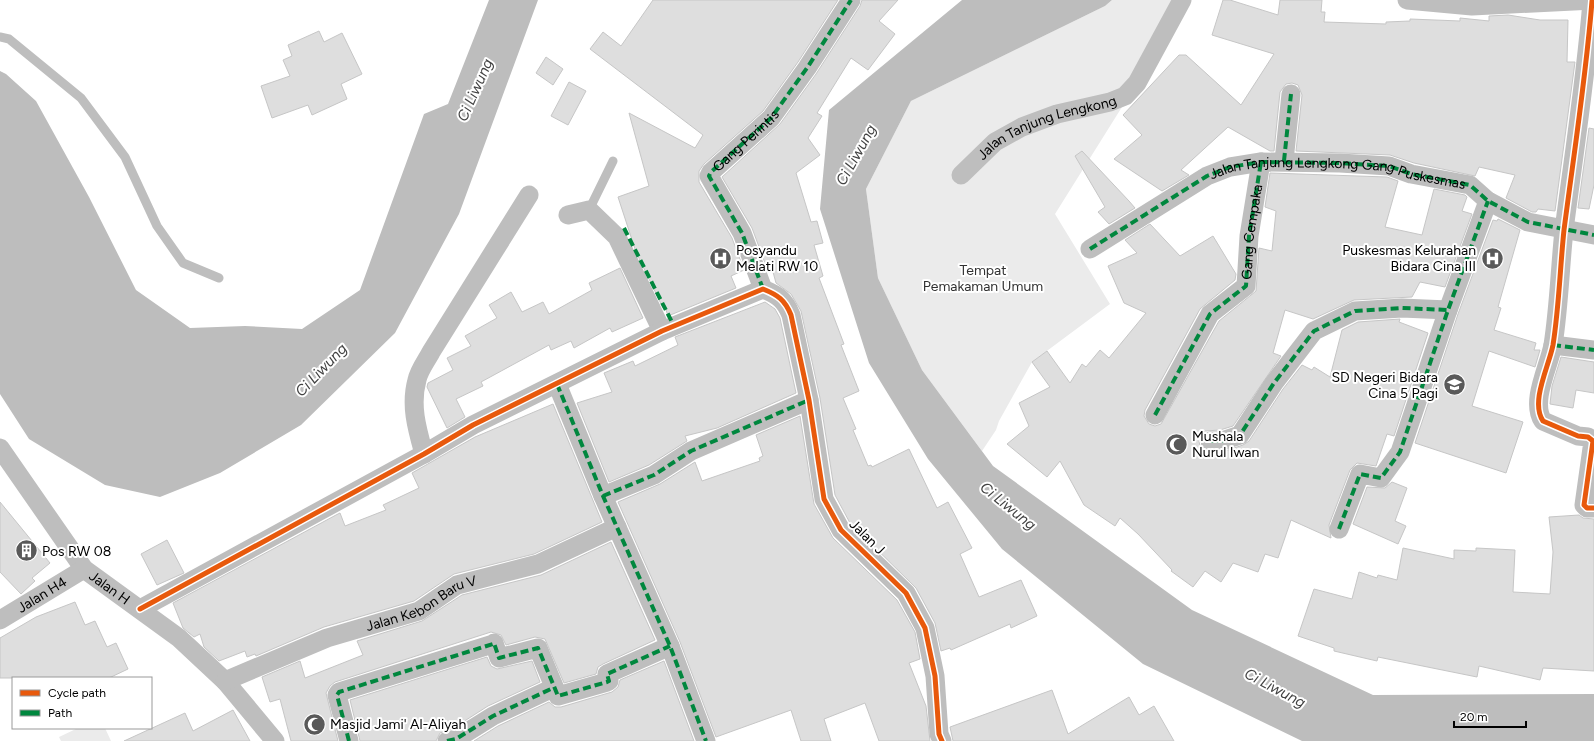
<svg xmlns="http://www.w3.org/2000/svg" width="1594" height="741" font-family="Figtree,sans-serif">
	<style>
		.green { fill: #ebebeb }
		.water { fill: #bdbdbd }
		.building { fill: #dedede; stroke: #c6c6c6 }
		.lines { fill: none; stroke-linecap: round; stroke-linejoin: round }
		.lane { stroke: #bebebe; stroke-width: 9 }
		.street { stroke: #bebebe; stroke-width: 19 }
		.quiet { stroke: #00873e; stroke-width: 4; stroke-dasharray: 8 4; stroke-linecap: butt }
		.cycleway-casing { stroke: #fff; stroke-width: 8 }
		.cycleway { stroke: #e8590c; stroke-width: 5 }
		.labels { text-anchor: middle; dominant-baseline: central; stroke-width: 4; stroke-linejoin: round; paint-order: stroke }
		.street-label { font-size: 14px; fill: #000; stroke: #fff }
		.poi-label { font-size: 14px; fill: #000; stroke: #fff; text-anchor: start }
		.park-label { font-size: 14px; fill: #313131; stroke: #fff }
		.water-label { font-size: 15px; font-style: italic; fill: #424242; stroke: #fff }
	</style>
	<rect width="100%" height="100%" fill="#fff"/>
	<!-- green -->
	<path class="green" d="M1112 0H1182L1137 83 1055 214 1110 304 1032 362 999 421 996 430 982 451 922 370 878 278 866 189 911 101 1105 6Z
		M78 728H105L111 741H61L59 737Z"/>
	<!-- water -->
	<path class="water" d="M489 0H538L459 214 395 333 301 425 220 473 160 497 105 485 29 439 0 394V71L6 74 36 101 89 197 136 290 190 328 245 326 302 329 360 290 424 114 448 104Z
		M962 0H1112L1105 6 911 101 866 189 878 278 922 370 993 466 1192 610 1373 695 1594 694V741H1302L1143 664 1002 549 928 459 869 363 820 209 829 110Z"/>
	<!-- building -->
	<path class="building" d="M653 0H838L798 62 763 111 704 164 699 171V182L732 238 744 270 731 276 736 288 668 316 665 307 663 308 636 252 618 197 649 186 629 113 695 148 703 135 590 49 603 32 621 46Z
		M862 0H898L879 21 895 34 868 70 851 58 817 113 822 116 808 138 820 155 796 173 811 222 817 221 823 243 814 245 823 276 819 278 844 344 841 345 859 391 843 398 856 429 853 430 868 466 871 465 872 467 909 449 937 508 948 502 972 548 960 554 979 597 1021 580 1037 616 1011 628 1010 624 951 650 950 648 941 651 935 623 916 588 850 523 835 495 820 398 801 311 791 294 776 283 770 261 765 263 752 228 722 177 780 124 816 74 860 6Z
		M1223 0H1230L1278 15 1280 0H1322L1321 12H1325L1324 22 1386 24V22L1410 21V19L1460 21V18L1489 21V16L1508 15 1540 20H1568L1567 62H1575L1555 211 1538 209 1536 212H1532L1506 198 1515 175 1479 167 1475 176 1414 163 1390 155 1296 151 1302 95 1298 85 1292 83 1286 84 1280 92 1274 151H1270L1228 127 1181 170 1189 175 1162 191 1114 159 1142 135 1123 115 1179 55H1186L1241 105 1274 54 1212 35Z
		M319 31 324 42 342 33 362 74 341 84 347 99 312 115 308 105 272 118 261 86 290 76 283 60 292 56 288 45Z
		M546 57 563 69 553 85 536 73Z
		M569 82 586 91 568 125 551 116Z
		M1589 128 1594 129V185L1589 209 1578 208Z
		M1082 151 1129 201 1135 208 1109 224 1098 212 1105 207 1075 156Z
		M1270 173 1387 177 1398 181 1385 227 1422 235 1434 189 1465 195 1467 197 1462 211 1472 214 1445 287 1420 282 1412 297 1354 300 1313 319 1285 310 1273 353 1281 356 1233 426 1220 430 1205 431 1201 435 1199 441 1200 446 1205 451H1225L1243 445 1249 441 1283 389 1302 365 1312 370 1314 367 1330 377 1342 330 1358 322 1400 319 1399 322 1428 333 1394 436 1387 434 1376 466 1357 463 1350 470 1329 525 1331 538 1291 520 1278 558 1265 554 1258 572 1233 563 1221 582 1205 571 1193 587 1171 571 1172 570 1138 534 1120 518 1115 526 1084 505 1060 461 1047 477 1007 444 1029 426 1019 403 1050 387 1032 362 1047 351 1070 383 1082 364 1086 367 1100 350 1109 358 1146 313 1124 303 1108 266 1137 253 1125 240 1150 224 1180 256 1213 236 1236 274 1235 280 1200 309 1145 410 1144 416 1149 424 1155 426 1161 424 1219 321 1256 291 1259 248 1272 251 1276 211 1265 207Z
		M1498 219 1520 230 1498 307 1501 308 1494 330 1536 343 1534 350H1540L1535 367 1489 351 1472 406 1523 422 1506 473 1415 443 1458 314 1493 220 1497 221Z
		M620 268 643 318 612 332 610 328 574 348 571 341 551 350 549 345 481 382 483 386 456 399 465 417 447 428 427 387 428 383 453 370 447 358 471 346 465 336 497 318 489 305 511 292 522 312 543 302 549 314 592 290 589 283Z
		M765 302 775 309 780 318 796 393 717 428 685 436 687 441 649 465 609 482 577 403 612 392 604 373 633 361 635 366 678 345 675 337Z
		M1561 357 1594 362V393L1576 390 1573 408 1550 404 1552 386Z
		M553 404 602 522 534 554 454 574 414 601 324 627 256 656 255 654 247 657 245 651 219 661 204 647 200 634 194 637 183 628 173 603 336 515 340 513 345 526 386 510 383 505 419 488 412 473 475 437Z
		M800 416 814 504 833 538 897 600 915 632 920 659 909 663 926 706 930 741H879L865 703 824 719 831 741H801L791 710 716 737 680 642 618 502 660 484 695 462 702 481 760 461 759 458 763 456 756 435Z
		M1392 482 1407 488 1395 521 1406 526 1398 544 1353 524 1367 487 1385 488Z
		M0 502 50 563 32 578 35 581 21 594 0 572Z
		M1579 515 1583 518 1594 519V671L1543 668 1540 680 1479 666 1477 677 1378 657 1377 661 1334 651V648L1298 636 1314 589 1352 599 1359 572 1377 578 1378 575 1397 580 1403 548 1454 559V550L1476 551V548L1515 550 1513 592 1550 594 1553 552 1549 517Z
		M167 540 184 573 157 585 141 554Z
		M611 542 655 640 603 664 598 667 596 674 564 683 545 639 535 637 506 645 501 635 491 632 335 682 330 686 326 693 338 741H291L280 699 270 702 262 677 300 661 305 678 363 655 357 641 422 621 462 595 541 575Z
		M75 602 85 625 95 621 107 647 116 643 128 669 109 678H0V638L36 617Z
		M487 657 491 666 497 669 532 661 540 682 488 706 452 729 440 733 436 741H360L350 700Z
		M664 661 694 741H474L498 726 549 702 555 707H561L612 692 618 687 620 680Z
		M1052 690 1068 734 1129 697 1139 715 1154 706 1174 741H953L950 727Z
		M233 710 250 741H124L185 713 193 731Z"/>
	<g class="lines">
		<!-- lane -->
		<path class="lane" d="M0 37 9 39 81 98 125 157 157 226 183 263 219 278
			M589 210 613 161"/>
		<!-- street -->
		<g class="street">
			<path d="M1407 0 1472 6 1594 0"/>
			<path d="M1592 1C1586 77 1574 153 1564 230 1560 268 1559 307 1553 345 1549 366 1530 402 1543 421L1578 436 1588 437 1593 441 1584 505 1587 508H1594"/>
			<path d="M1284 161 1291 94"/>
			<path id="s1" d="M961 175 995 142 1022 127 1057 114 1110 102 1125 96 1137 83 1182 0"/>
			<path d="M568 215 589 210 617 237 662 331"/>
			<path d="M1090 249 1207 176 1230 167 1261 162 1340 163 1389 166 1411 174 1470 185 1488 201 1528 222 1594 235"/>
			<path d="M763 289 742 233 709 176 711 172 771 118 807 68 851 0"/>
			<path d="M1553 345 1594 350"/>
			<path d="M557 384 603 496 670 646 706 741"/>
			<path d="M1155 415 1210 314 1246 286 1249 236 1261 162"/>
			<path d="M1210 441H1222L1240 435 1274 383 1314 331 1355 311 1402 308 1448 310"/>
			<path id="s2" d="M0 448 84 569 179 638 225 681 275 741"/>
			<path d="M424 454C417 429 410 405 417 380 419 370 427 360 431 352L529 195"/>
			<path d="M603 496 654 475 691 451 809 400"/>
			<path d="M1339 529 1360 474 1381 478 1400 452 1448 310 1488 201"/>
			<path d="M140 609 424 454 473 425 662 331 763 289C778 295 785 300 791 315L809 400 824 499 841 530 906 593 925 628 935 676 939 734 942 741"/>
			<path id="s3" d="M0 620 84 569"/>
			<path id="s4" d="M225 681 327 638 419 611 457 585 538 564 617 527"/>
			<path d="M349 741 337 695 339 692 493 644 494 643 499 658 538 648 558 696 607 682 609 681 607 674 670 646"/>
			<path d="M447 741 456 739 493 716 553 688"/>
		</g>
		<!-- quiet -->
		<g class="quiet">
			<path d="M1284 161 1291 94"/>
			<path d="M624 228 674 326"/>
			<path id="s5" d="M1090 249 1207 176 1230 167 1261 162 1340 163 1389 166 1411 174 1470 185 1488 201 1528 222 1594 235"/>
			<path id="s6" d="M763 289 742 233 709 176 711 172 771 118 807 68 851 0"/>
			<path d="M1553 345 1594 350"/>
			<path d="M557 384 603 496 670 646 706 741"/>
			<path id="s7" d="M1155 415 1210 314 1246 286 1249 236 1261 162"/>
			<path d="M1210 441H1222L1240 435 1274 383 1314 331 1355 311 1402 308 1448 310"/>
			<path d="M603 496 654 475 691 451 809 400"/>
			<path d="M1339 529 1360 474 1381 478 1400 452 1448 310 1488 201"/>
			<path d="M349 741 337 695 339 692 493 644 494 643 499 658 538 648 558 696 607 682 609 681 607 674 670 646"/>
			<path d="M447 741 456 739 493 716 553 688"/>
		</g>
		<defs>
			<path id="cycleway" d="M1592 1C1586 77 1574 153 1564 230 1560 268 1559 307 1553 345 1549 366 1530 402 1543 421L1578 436 1588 437 1593 441 1584 505 1587 508H1594
				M140 609 424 454 473 425 662 331 763 289C778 295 785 300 791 315L809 400 824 499 841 530 906 593 925 628 935 676 939 734 942 741"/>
		</defs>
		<!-- cycleway casing -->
		<use href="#cycleway" class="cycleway-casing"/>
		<!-- cycleway -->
		<use href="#cycleway" class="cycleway"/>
	</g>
	<!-- icons -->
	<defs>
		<symbol id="hospital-disc" viewBox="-11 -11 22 22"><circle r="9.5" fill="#595959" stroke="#fff"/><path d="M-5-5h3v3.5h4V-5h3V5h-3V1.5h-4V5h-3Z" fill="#fff"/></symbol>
		<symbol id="school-disc" viewBox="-11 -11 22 22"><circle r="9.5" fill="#595959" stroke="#fff"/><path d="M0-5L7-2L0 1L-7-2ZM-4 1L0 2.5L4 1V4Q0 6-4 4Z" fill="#fff"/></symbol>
		<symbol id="mosque-disc" viewBox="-11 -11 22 22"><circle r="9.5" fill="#595959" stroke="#fff"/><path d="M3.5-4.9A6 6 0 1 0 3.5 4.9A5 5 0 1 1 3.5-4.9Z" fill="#fff"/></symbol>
		<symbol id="building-disc" viewBox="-11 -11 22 22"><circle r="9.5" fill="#595959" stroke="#fff"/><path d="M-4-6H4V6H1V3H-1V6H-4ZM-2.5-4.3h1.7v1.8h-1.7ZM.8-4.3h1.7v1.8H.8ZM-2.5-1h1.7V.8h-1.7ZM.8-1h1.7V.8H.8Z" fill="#fff"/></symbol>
	</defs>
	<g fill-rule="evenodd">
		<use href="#hospital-disc" x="708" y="246" width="25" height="25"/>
		<use href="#hospital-disc" x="1480" y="246" width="25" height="25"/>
		<use href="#school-disc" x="1442" y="372" width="25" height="25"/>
		<use href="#mosque-disc" x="1164" y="432" width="25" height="25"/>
		<use href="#building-disc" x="14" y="538" width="25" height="25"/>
		<use href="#mosque-disc" x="302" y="712" width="25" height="25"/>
	</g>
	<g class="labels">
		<!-- street labels -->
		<g class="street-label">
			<text stroke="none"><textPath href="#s1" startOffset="101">Jalan Tanjung Lengkong</textPath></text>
			<text stroke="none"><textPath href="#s6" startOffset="177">Gang Perintis</textPath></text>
			<text stroke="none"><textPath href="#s5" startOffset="271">Jalan Tanjung Lengkong Gang Puskesmas</textPath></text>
			<text stroke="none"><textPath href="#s7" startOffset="215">Gang Cempaka</textPath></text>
			<text transform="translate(867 537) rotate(45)">Jalan J</text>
			<text stroke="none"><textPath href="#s2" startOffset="179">Jalan H</textPath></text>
			<text stroke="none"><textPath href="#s3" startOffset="49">Jalan H4</textPath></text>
			<text stroke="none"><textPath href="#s4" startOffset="212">Jalan Kebon Baru V</textPath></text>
		</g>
		<!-- poi labels -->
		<g class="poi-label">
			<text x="736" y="250">Posyandu<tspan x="736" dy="16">Melati RW 10</tspan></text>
			<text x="1476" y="250" text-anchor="end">Puskesmas Kelurahan<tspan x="1476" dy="16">Bidara Cina III</tspan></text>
			<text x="1438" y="377" text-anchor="end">SD Negeri Bidara<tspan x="1438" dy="16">Cina 5 Pagi</tspan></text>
			<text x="1192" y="436">Mushala<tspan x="1192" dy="16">Nurul Iwan</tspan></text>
			<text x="42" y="551">Pos RW 08</text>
			<text x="330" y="724">Masjid Jami' Al-Aliyah</text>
		</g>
		<!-- park labels -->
		<g class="park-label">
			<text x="983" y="270">Tempat<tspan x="983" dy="16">Pemakaman Umum</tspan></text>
		</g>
		<!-- water labels -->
		<g class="water-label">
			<text transform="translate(475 90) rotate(-66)">Ci Liwung</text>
			<text transform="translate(856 155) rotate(-61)">Ci Liwung</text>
			<text transform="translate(321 370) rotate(-46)">Ci Liwung</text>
			<text transform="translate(1008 506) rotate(39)">Ci Liwung</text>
			<text transform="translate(1275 688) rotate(28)">Ci Liwung</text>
		</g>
	</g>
	<!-- legend -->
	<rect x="12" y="677" width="140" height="52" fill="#ffffff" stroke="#999999"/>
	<rect x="20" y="690" width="20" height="6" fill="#e8590c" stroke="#999999"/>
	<text x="48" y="697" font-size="12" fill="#000000">Cycle path</text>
	<rect x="20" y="710" width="20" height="6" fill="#00873e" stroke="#999999"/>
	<text x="48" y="717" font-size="12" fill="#000000">Path</text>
	<!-- scale -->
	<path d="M1454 721v6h72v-6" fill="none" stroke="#000000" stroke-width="2"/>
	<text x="1460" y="721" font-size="12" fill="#000000" stroke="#ffffff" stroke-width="3" paint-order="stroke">20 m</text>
</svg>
